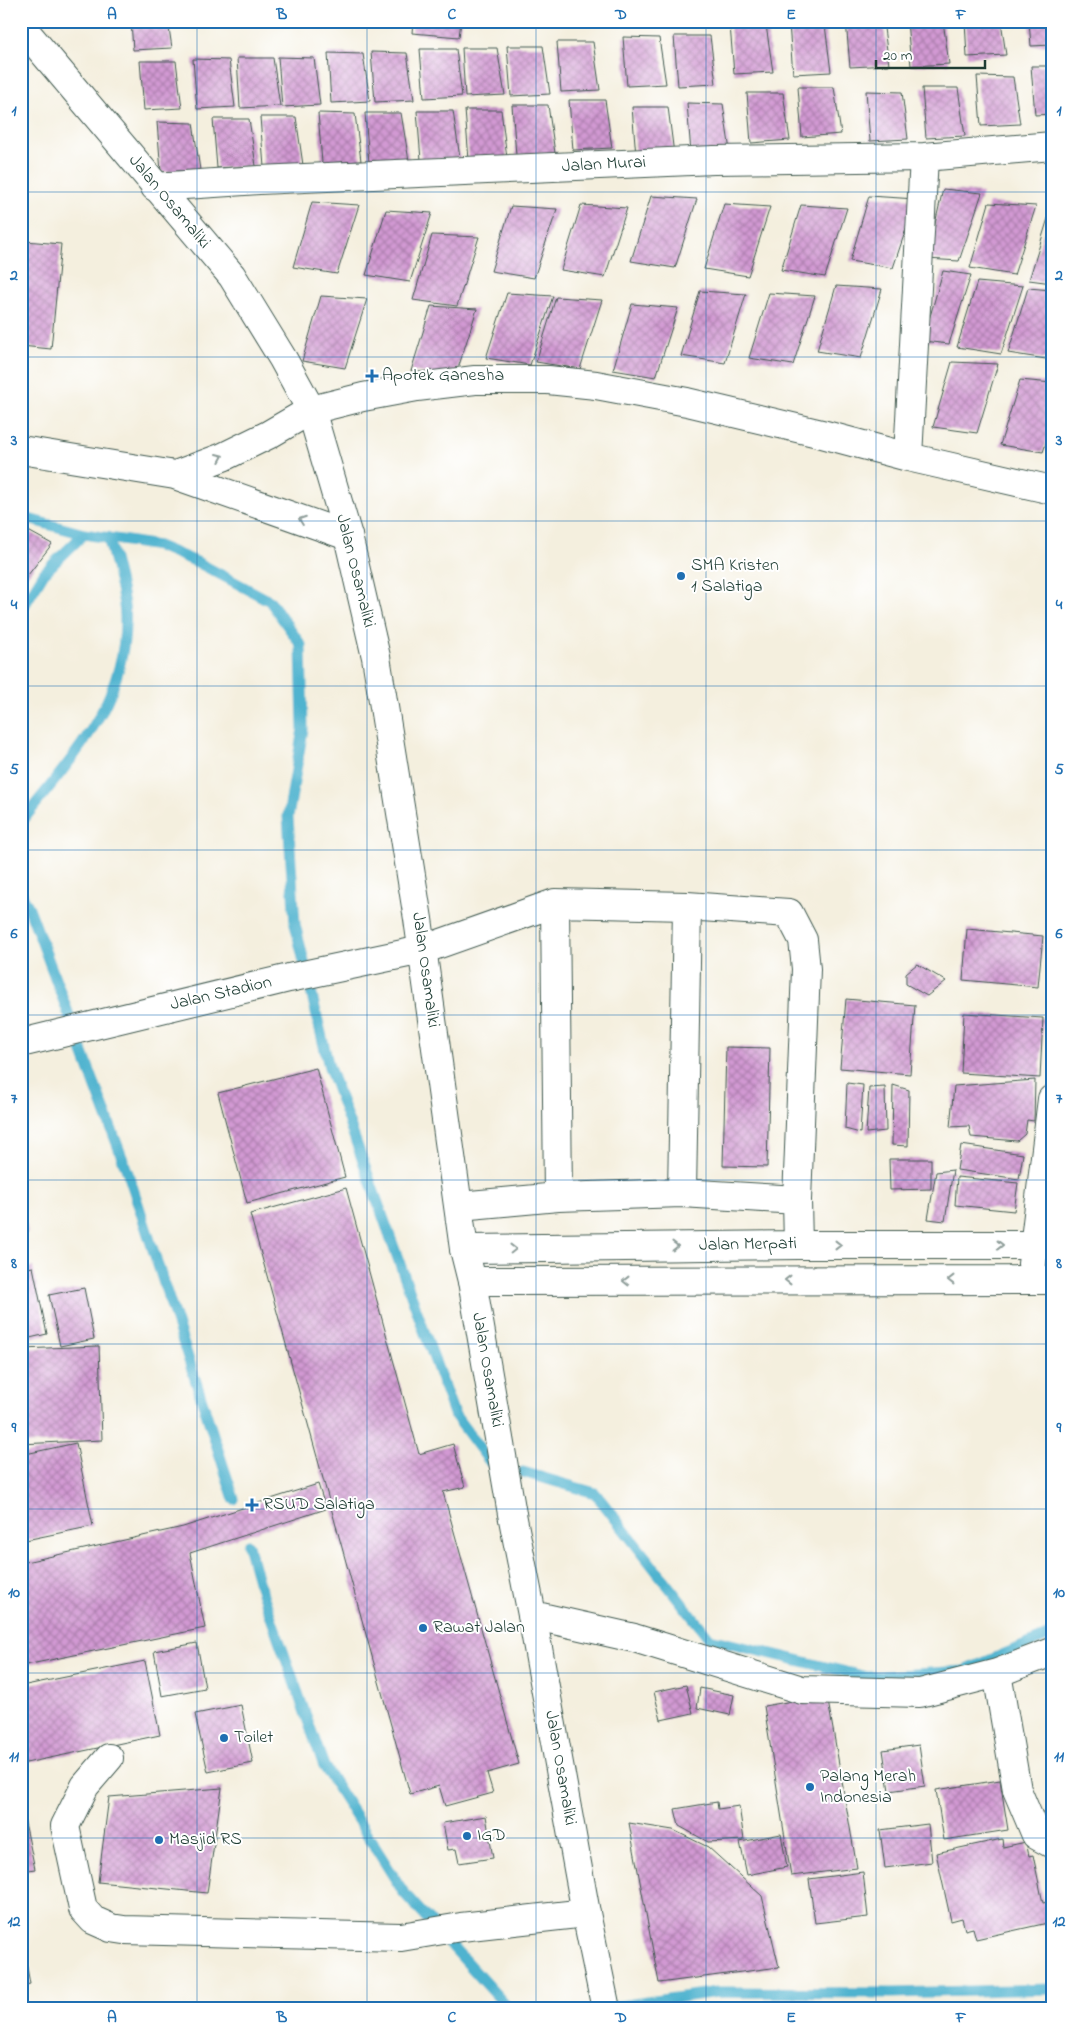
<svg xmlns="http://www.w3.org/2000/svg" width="1073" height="2030" font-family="'Indie Flower',sans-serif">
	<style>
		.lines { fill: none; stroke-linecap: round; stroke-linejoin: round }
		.stream { stroke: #50b3cf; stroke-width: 11 }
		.building { fill: url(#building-cross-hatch) }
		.minor-casing { stroke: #3f584e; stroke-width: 30 }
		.major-casing { stroke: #3f584e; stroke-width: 30 }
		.minor { stroke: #fff; stroke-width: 28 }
		.major { stroke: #fff; stroke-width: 28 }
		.oneway { stroke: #8f9e9a }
		.grid { fill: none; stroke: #1f6fb2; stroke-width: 1; stroke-opacity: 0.55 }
		.poi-dot { fill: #1f6fb2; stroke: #fff; stroke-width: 2 }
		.labels { text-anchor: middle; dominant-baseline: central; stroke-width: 4; stroke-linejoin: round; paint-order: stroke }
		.street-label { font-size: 18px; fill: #1f3d34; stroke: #fff }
		.poi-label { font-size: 18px; fill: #1f3d34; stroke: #fff; text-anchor: start }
		.neatline { fill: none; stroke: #1f6fb2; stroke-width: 2 }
		.grid-label { font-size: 16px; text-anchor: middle; font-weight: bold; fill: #1f6fb2 }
	</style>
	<defs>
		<pattern id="building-cross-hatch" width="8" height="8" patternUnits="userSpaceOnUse" patternTransform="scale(1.25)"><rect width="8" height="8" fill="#d299d3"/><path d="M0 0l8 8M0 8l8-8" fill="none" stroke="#aa7eac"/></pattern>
	</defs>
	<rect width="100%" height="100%" fill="#fff"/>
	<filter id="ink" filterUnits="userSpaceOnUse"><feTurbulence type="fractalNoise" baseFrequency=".02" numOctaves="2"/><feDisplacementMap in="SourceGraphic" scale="10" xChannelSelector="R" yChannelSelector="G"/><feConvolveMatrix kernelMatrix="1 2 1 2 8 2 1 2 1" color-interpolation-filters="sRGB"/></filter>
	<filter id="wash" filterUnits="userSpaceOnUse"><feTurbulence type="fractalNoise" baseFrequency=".0096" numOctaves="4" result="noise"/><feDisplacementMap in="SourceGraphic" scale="20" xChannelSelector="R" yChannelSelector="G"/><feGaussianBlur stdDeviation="1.12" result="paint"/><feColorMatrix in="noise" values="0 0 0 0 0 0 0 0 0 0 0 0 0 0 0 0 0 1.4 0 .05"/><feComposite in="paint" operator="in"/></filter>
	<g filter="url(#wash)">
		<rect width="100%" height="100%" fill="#f4efde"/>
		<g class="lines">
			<!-- stream -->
			<path class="stream" d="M21 517 84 534
				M21 611 44 573 84 534 158 546 197 562 270 601 301 645 303 729 288 817 295 924 329 1067 454 1414 490 1462
				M21 825 24 819C73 756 127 702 125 616 124 592 114 560 108 537
				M21 893 29 908 129 1176 234 1499
				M523 1472 595 1493 710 1639 867 1677 964 1671 1052 1634
				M248 1545 258 1581 324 1766 404 1893 509 2009
				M605 2008 717 1992 892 1993 1052 1989"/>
		</g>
		<g id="blocks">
			<!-- building -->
			<path class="building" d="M131 21H168L172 48 133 50Z
				M413 21H461L459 37 412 33Z
				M846 21H883L889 65 850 67Z
				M907 21H943L949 64 911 66Z
				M965 21H1001L1006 55 967 57Z
				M1029 21H1052V45L1031 46Z
				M789 24 825 25 831 72 793 74Z
				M730 25H766L773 72 734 74Z
				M674 36H710L716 84 678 86Z
				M623 37 659 38 666 84 627 86Z
				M557 42H593L600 90 561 92Z
				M507 46H543L550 94 511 96Z
				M462 48H497L505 95 465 97Z
				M420 49H456L462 96 424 98Z
				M371 52 407 53 414 100 375 102Z
				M328 53 363 54 370 101 331 103Z
				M278 57 314 58 320 105 282 107Z
				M237 58H273L280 106 240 108Z
				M193 59 229 60 235 107 197 109Z
				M140 61H176L182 108 144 110Z
				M1031 66H1052V114L1035 115Z
				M977 76 1013 77 1020 124 981 126Z
				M798 87H834L841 134 802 137Z
				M922 88H958L965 136 926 138Z
				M866 91 902 92 908 139 870 141Z
				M747 93H783L790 140 751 143Z
				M569 100H605L612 148 573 150Z
				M687 103 723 104 730 151 691 153Z
				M512 105H548L555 153 516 155Z
				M632 107H668L674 154 636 156Z
				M465 110H501L507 158 469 160Z
				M417 111H453L460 158 421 160Z
				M318 113 355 114 361 161 322 163Z
				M365 113H401L409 161 369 163Z
				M260 117H296L303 165 264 167Z
				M213 119H249L256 166 217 168Z
				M157 122 193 123 200 170 161 172Z
				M943 189 982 193 959 261 927 259Z
				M651 196 697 199 675 268 631 261Z
				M869 196 916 199 893 268 850 261Z
				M312 202 359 205 337 274 293 267Z
				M989 203 1036 206 1014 275 970 268Z
				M724 204 770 207 748 276 704 269Z
				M581 205 627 208 605 277 561 270Z
				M801 205 847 208 825 277 781 270Z
				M511 206 557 209 534 278 491 271Z
				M386 210 432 213 410 282 366 275Z
				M1049 215H1052V283L1029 280Z
				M432 235 479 237 457 306 413 300Z
				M25 241 61 244 51 349 21 346V285Z
				M943 271 971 275 949 344 923 341Z
				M977 282 1023 286 1001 354 957 347Z
				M836 286 882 289 861 358 817 351Z
				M1028 288 1052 290V360L1008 353Z
				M700 291 746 294 725 363 681 356Z
				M507 293 553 296 530 365 486 358Z
				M769 293 815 296 793 365 749 358Z
				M321 296 367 299 345 368 302 361Z
				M556 297 602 300 580 369 536 362Z
				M632 304 678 308 656 377 613 370Z
				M431 306 477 309 455 378 411 371Z
				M952 362 998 364 977 433 933 427Z
				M1020 380 1052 383V426L1043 452 1000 445Z
				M21 527 52 544 21 584Z
				M967 929 1043 936 1038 987 963 980Z
				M917 964 946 981 927 996 906 984V973Z
				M846 999 915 1005 910 1074 840 1068Z
				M964 1013 1043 1018 1040 1078 961 1073Z
				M726 1047 770 1048 767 1167 723 1166Z
				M316 1068 345 1177 247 1203 218 1093Z
				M1035 1080 1034 1121 1027 1120 1025 1134 1017 1141 971 1137 969 1126 950 1127 954 1086Z
				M847 1083 863 1085 860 1133 845 1129Z
				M893 1085 909 1090 908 1146 892 1145Z
				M885 1087 886 1131 866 1133 869 1088Z
				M961 1145 1023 1154 1019 1179 957 1170Z
				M889 1159H931V1189L890 1190Z
				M953 1170 945 1221 928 1219 936 1172Z
				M957 1177 1018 1183 1014 1211 955 1205Z
				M346 1188 419 1454 453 1444 465 1487 443 1492 519 1764 487 1773 493 1793 445 1806 439 1786 410 1794 250 1214Z
				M21 1203 28 1232 21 1234Z
				M33 1267 47 1334 21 1340V1269Z
				M84 1288 94 1339 60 1346 49 1295Z
				M99 1346 102 1440 21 1444V1349Z
				M76 1443 93 1526 21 1541V1455Z
				M318 1484 326 1509 190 1553 205 1628 21 1666V1563L183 1527Z
				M197 1643 205 1688 162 1696 154 1651Z
				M145 1661 160 1735 21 1764V1686Z
				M686 1685 693 1713 661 1720 654 1692Z
				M700 1688 734 1695 730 1715 697 1708Z
				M827 1695 857 1868 791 1876 764 1706Z
				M241 1705 253 1763 208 1772 195 1714Z
				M919 1745 925 1786 889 1791 883 1750Z
				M1000 1780 1008 1830 944 1840 936 1790Z
				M222 1788 207 1893 98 1882 109 1797Z
				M717 1802 718 1809 739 1806 744 1840 708 1842 679 1826 675 1809Z
				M21 1813H23L35 1869 21 1871Z
				M486 1816 493 1858 459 1863 456 1849 448 1850 443 1823Z
				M629 1823 673 1830 708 1847 762 1896 779 1967 659 1983Z
				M928 1824 932 1862 885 1868 880 1830Z
				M781 1834 787 1867 747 1875 740 1842Z
				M1002 1839 1003 1847 1026 1842 1029 1856 1033 1855 1043 1903 1052 1901V1922L976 1939 973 1928 965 1930 962 1918 951 1921 936 1853Z
				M863 1872 868 1917 815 1923 809 1879Z
				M25 1956 30 1984 21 1986V1957Z"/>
		</g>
	</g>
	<g filter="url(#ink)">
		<use href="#blocks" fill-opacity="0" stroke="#3f584e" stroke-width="1"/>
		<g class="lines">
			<defs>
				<path id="minor" d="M155 187 259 180 714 160 924 157 1052 146
					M21 450 175 475 348 536
					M908 457 924 157
					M175 475 223 457 268 435 311 410 363 397 417 387 475 380H548L596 385 687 402 822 434 908 457 1052 490
					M555 903 558 1197
					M687 906 682 1193 797 1200
					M21 1043 289 978 422 950 555 903 687 906 789 913 803 940 806 969 797 1200 798 1245
					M459 1206 558 1197 682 1193
					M464 1249 798 1245H1052
					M1032 1264 1052 1099
					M472 1281 1052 1280
					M532 1615 634 1638 802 1690 920 1693 997 1673 1052 1652
					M997 1673 1017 1790 1036 1835 1052 1844
					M109 1758 85 1786 65 1826 83 1909 93 1920 111 1928 124 1930 401 1937 461 1927 586 1913"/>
				<path id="major" d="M21 26 232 276 283 359 311 410 348 536 376 657 418 919 464 1249 472 1281 512 1514 532 1615 586 1913 606 2009"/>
			</defs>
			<!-- minor casing -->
			<use href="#minor" class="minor-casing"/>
			<!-- major casing -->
			<use href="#major" class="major-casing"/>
			<!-- minor -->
			<use href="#minor" class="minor"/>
			<!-- major -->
			<use href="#major" class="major"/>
		</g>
		<!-- one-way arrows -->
		<defs><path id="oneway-chevron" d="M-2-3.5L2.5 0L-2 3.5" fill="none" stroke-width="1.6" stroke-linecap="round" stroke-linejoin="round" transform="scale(1.25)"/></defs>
		<g class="oneway">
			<use href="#oneway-chevron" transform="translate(220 457) rotate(-23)"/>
			<use href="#oneway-chevron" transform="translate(302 520) rotate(-160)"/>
			<use href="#oneway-chevron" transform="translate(838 1245)"/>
			<use href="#oneway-chevron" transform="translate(1000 1245)"/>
			<use href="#oneway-chevron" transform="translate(675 1246) rotate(-1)"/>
			<use href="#oneway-chevron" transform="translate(513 1249) rotate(-1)"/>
			<use href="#oneway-chevron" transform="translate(788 1280) rotate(180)"/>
			<use href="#oneway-chevron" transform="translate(951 1280) rotate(180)"/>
			<use href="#oneway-chevron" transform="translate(626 1281) rotate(180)"/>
		</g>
	</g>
	<!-- grid -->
	<path class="grid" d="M197 21V2009M367 21V2009M536 21V2009M706 21V2009M876 21V2009M21 192H1052M21 357H1052M21 521H1052M21 686H1052M21 850H1052M21 1015H1052M21 1180H1052M21 1344H1052M21 1509H1052M21 1673H1052M21 1838H1052"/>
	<!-- markers -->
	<g class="poi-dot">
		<path d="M369.5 368.5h5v5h5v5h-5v5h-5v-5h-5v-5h5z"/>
		<circle cx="681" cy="576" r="5"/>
		<path d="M249.5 1497.5h5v5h5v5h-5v5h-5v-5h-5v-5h5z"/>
		<circle cx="423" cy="1628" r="5"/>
		<circle cx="224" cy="1738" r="5"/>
		<circle cx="810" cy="1787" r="5"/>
		<circle cx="467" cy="1836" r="5"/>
		<circle cx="159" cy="1840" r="5"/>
	</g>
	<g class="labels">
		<!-- street labels -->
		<g class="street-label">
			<text transform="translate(604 165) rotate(-3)">Jalan Murai</text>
			<text transform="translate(169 202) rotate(50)">Jalan Osamaliki</text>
			<text transform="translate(355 571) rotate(76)">Jalan Osamaliki</text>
			<text transform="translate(425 970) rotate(82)">Jalan Osamaliki</text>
			<text transform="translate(221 994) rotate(-13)">Jalan Stadion</text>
			<text transform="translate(748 1245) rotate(-1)">Jalan Merpati</text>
			<text transform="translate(487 1370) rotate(80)">Jalan Osamaliki</text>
			<text transform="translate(560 1768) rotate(80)">Jalan Osamaliki</text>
		</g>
		<!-- poi labels -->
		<g class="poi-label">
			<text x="382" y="376">Apotek Ganesha</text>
			<text x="691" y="566">SMA Kristen<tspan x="691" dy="21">1 Salatiga</tspan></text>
			<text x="263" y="1505">RSUD Salatiga</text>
			<text x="433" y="1628">Rawat Jalan</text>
			<text x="234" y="1738">Toilet</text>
			<text x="820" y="1777">Palang Merah<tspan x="820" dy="21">Indonesia</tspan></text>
			<text x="477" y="1836">IGD</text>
			<text x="169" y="1840">Masjid RS</text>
		</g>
	</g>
	<!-- margin -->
	<rect width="1073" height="2030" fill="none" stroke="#fff" stroke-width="55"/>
	<!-- scale -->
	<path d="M876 60v8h109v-8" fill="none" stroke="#1f3d34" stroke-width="2.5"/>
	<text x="883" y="60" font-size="15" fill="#1f3d34" stroke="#ffffff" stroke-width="4" paint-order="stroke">20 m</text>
	<rect x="28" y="28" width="1018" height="1974" class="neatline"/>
	<g class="grid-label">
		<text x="112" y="19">A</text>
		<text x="282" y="19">B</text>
		<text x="452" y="19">C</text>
		<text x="621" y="19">D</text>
		<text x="791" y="19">E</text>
		<text x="961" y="19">F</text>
		<text x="14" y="115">1</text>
		<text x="1059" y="115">1</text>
		<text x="14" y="280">2</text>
		<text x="1059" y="280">2</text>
		<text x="14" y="445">3</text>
		<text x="1059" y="445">3</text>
		<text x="14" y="609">4</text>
		<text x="1059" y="609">4</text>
		<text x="14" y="774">5</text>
		<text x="1059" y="774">5</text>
		<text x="14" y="938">6</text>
		<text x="1059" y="938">6</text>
		<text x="14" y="1103">7</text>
		<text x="1059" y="1103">7</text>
		<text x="14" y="1268">8</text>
		<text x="1059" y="1268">8</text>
		<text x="14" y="1432">9</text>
		<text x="1059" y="1432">9</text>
		<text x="14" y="1597">10</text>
		<text x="1059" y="1597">10</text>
		<text x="14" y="1761">11</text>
		<text x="1059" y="1761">11</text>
		<text x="14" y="1926">12</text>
		<text x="1059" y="1926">12</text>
		<text x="112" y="2022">A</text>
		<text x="282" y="2022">B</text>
		<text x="452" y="2022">C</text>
		<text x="621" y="2022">D</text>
		<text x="791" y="2022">E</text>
		<text x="961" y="2022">F</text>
	</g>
</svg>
